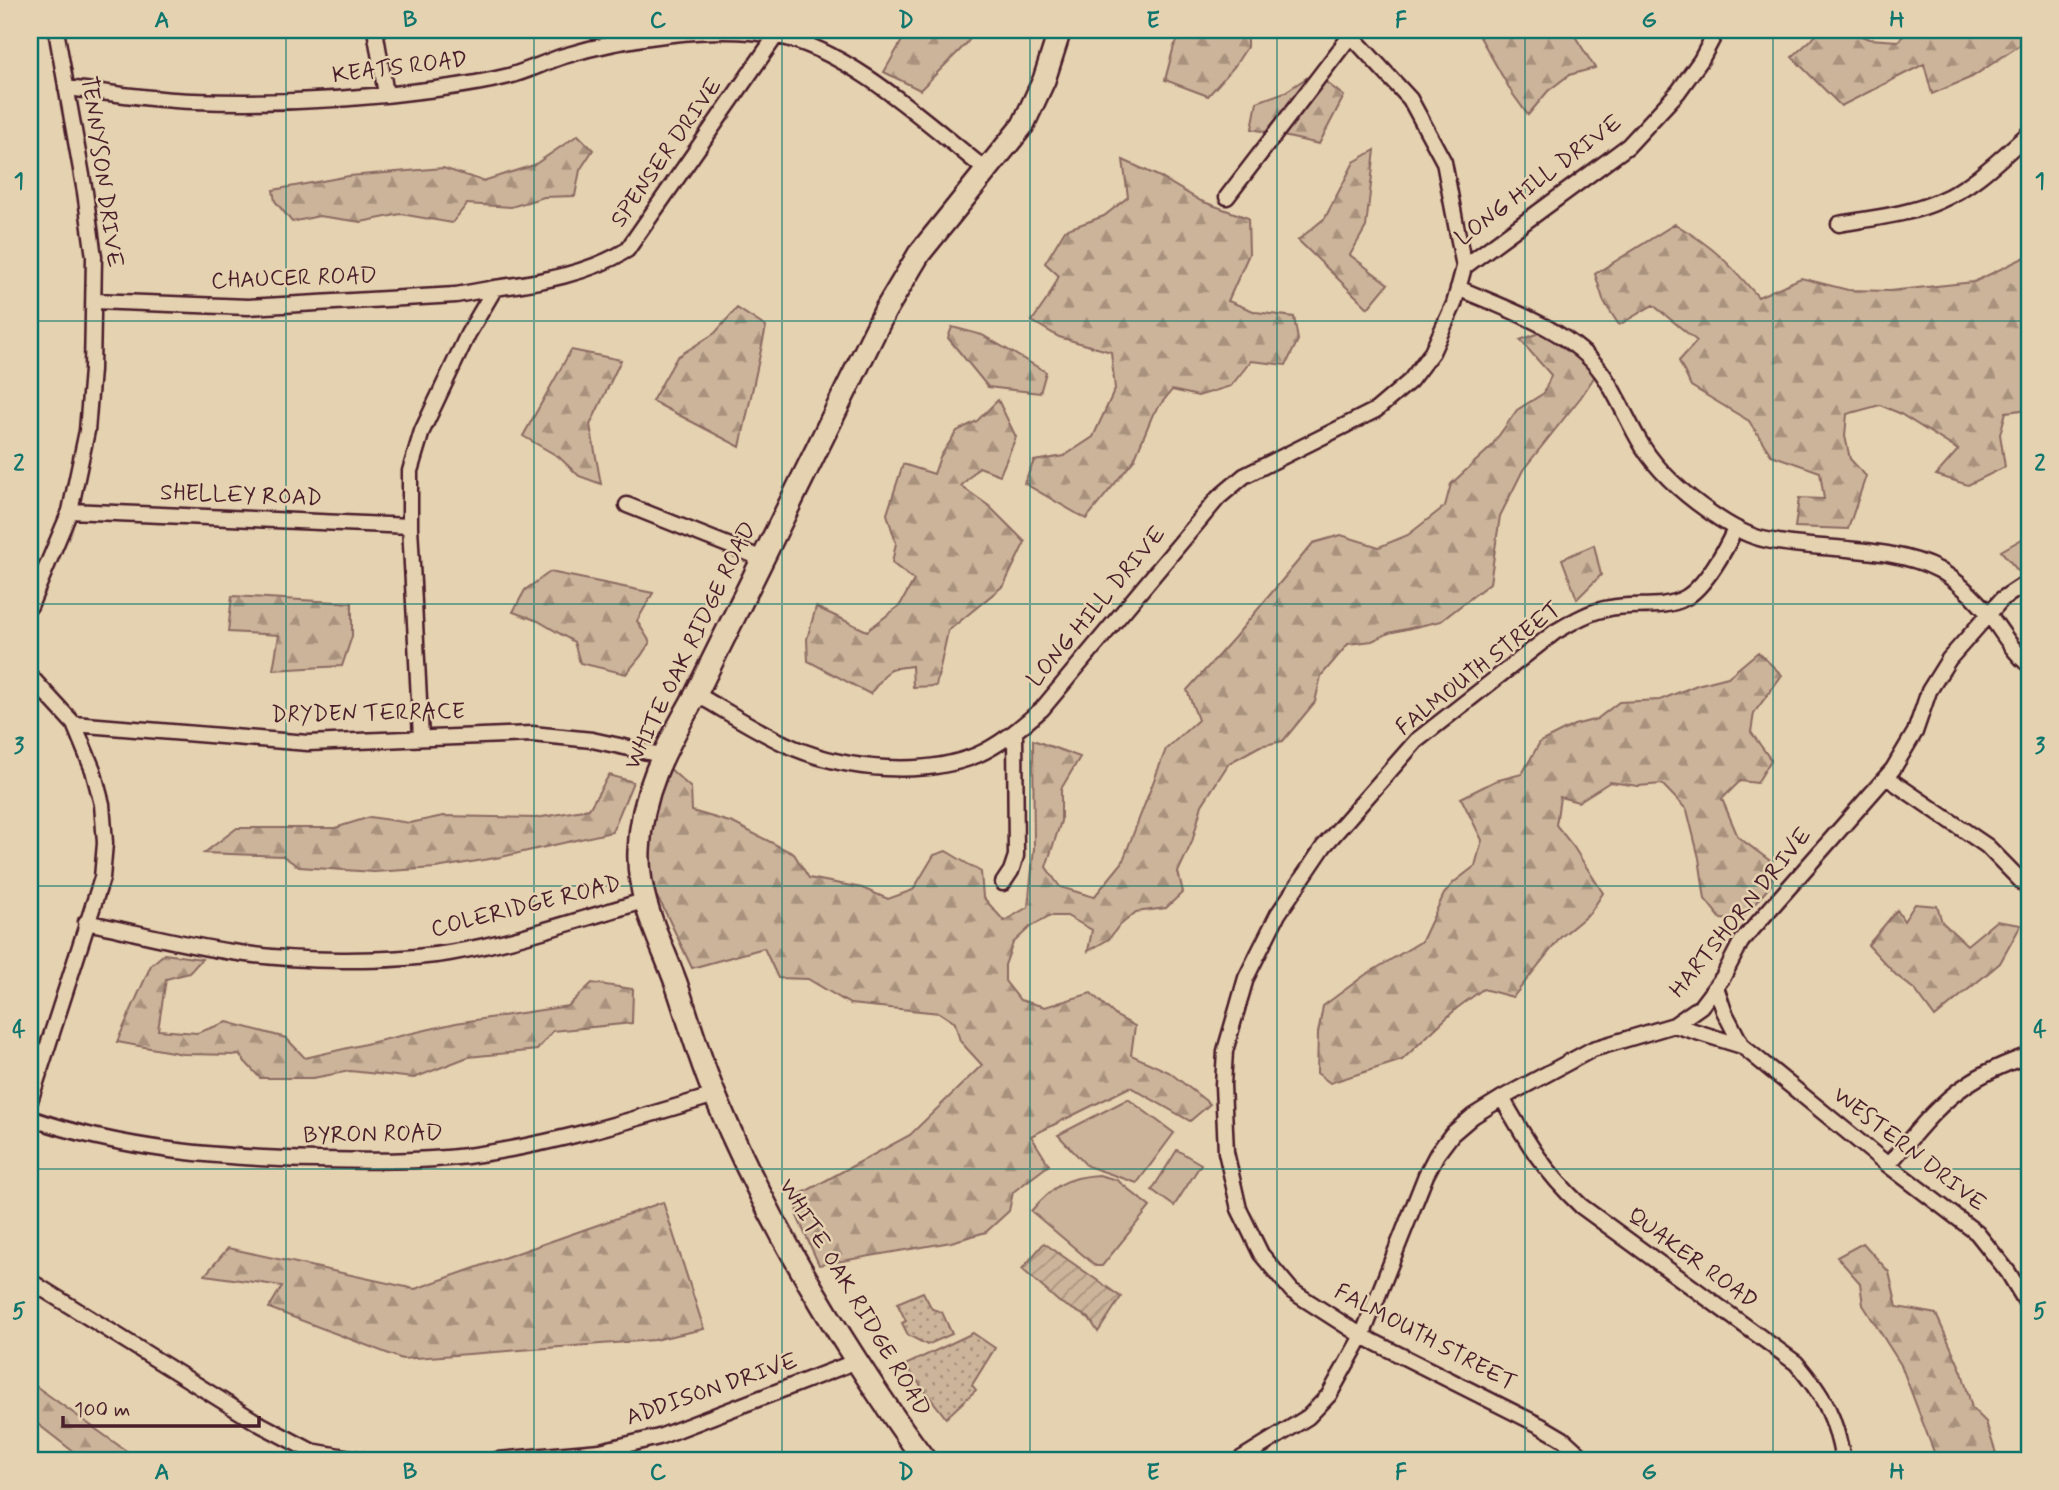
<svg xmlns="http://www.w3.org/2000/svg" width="2059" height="1490" font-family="Mynerve,sans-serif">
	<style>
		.grass { fill: url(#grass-dots); stroke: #8b6a62; stroke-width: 2 }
		.forest { fill: url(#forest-firs); stroke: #8b6a62; stroke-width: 2 }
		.garden { fill: url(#garden-furrows); stroke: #8b6a62; stroke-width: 2 }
		.pitch { fill: #ccb49a; stroke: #8b6a62; stroke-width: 2 }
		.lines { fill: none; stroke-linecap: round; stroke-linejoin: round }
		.street-casing { stroke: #4a1f2b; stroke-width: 19 }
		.secondary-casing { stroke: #4a1f2b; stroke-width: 26 }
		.street { stroke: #e5d2b0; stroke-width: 14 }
		.secondary { stroke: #e5d2b0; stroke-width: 21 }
		.grid { fill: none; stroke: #0f766e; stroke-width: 2; stroke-opacity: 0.55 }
		.labels { text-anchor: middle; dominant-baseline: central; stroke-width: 5; stroke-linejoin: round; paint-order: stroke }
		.street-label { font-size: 23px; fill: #4a1f2b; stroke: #e5d2b0 }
		.neatline { fill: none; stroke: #0f766e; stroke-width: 2.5 }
		.grid-label { font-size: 23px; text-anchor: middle; font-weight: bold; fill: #0f766e }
	</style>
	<defs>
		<pattern id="grass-dots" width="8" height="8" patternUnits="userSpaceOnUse" patternTransform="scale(1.75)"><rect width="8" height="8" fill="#ccb49a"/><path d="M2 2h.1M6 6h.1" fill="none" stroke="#a8927e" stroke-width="1.8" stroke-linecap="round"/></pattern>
		<pattern id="forest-firs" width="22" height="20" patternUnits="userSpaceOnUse" patternTransform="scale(1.75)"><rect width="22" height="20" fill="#ccb49a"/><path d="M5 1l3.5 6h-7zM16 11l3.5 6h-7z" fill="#a8927e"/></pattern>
		<pattern id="garden-furrows" width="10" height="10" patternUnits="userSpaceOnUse" patternTransform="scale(1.75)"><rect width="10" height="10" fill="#ccb49a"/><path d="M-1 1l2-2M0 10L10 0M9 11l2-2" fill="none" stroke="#a8927e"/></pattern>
	</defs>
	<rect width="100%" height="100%" fill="#e5d2b0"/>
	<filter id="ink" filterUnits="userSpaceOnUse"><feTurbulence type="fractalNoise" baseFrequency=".0143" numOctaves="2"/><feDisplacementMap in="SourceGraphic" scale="14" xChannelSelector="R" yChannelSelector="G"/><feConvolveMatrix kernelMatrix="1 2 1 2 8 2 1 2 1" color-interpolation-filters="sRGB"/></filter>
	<g filter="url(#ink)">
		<!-- grass -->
		<path class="grass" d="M923 1292 932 1309 942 1312 952 1334 927 1345 908 1335 902 1323 906 1321 897 1303Z
			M973 1333 995 1348 972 1385 976 1390 946 1418 905 1365Z"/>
		<!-- forest -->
		<path class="forest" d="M908 30H976L966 44 920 90 884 72Z
			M1185 30H1247V47L1234 67 1208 96 1165 80 1174 46Z
			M1476 30H1571L1595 68 1569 75 1548 91 1528 115 1512 93Z
			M1822 30H1846L1869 39 1898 41 1909 30H2029V39L1972 77 1932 94 1924 64 1841 106 1792 57Z
			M1314 73 1344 96 1319 144 1252 129 1257 102 1285 92Z
			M578 135 593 150 580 170 575 196 544 197 511 207 467 204 452 223 401 214 361 222 319 216 292 222 275 201 273 190 349 176 443 168 483 181 534 165Z
			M1375 150 1366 227 1350 255 1388 284 1368 308 1298 240 1325 218 1354 162Z
			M1123 160 1158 176 1201 201 1248 218 1249 254 1228 301 1256 312 1294 317 1298 340 1286 365 1251 361 1231 386 1198 396 1172 390 1153 414 1134 460 1086 519 1024 483 1034 461 1064 456 1093 437 1115 389 1111 352 1059 337 1032 321 1048 298 1059 276 1045 263 1065 230 1104 216 1128 197Z
			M1675 224C1714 247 1729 263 1758 297L1801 278 1848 290 1889 291 1974 282 2029 255V409L2006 412 2000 434 2005 467 1968 485 1936 475 1958 450 1899 413 1880 405 1847 414 1845 436 1850 459 1866 476 1848 529 1795 527 1799 498 1824 499 1820 472 1771 455 1749 421 1691 386 1679 361 1697 341 1653 305 1619 325 1604 302 1595 274Z
			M737 308 766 327 740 447 652 401 677 357 715 333Z
			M952 327 982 335 1046 372 1040 393 988 387 948 338Z
			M1542 332 1597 373 1581 397 1523 470 1500 516 1490 583 1441 621 1389 633 1372 641 1348 644 1321 676 1315 702 1283 741 1260 746 1229 763 1202 805 1192 842 1178 872 1183 892 1166 908 1136 912 1118 927 1109 939 1088 951 1092 930 1067 916H1049L1030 927 1013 943 1005 965V981L1020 1000 1045 1007 1091 993 1116 1016 1135 1026 1131 1055 1169 1072 1210 1104 1190 1121 1130 1087 1031 1136 1049 1165 1013 1192 1009 1211 986 1232 951 1242 819 1265 797 1216 799 1195 910 1135 982 1065 960 1041 955 1023 940 1013 850 1004 808 979 778 978 764 948 692 968 663 907 646 879 653 811 668 767 691 788 692 811 733 823 794 854 809 878 862 888 888 899 913 890 934 855 946 851 981 872 983 897 1004 921 1028 907 1034 849 1033 740 1080 757 1061 789V821L1046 867 1060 887 1094 897 1122 863 1166 749 1198 720 1187 690 1234 638 1313 543 1341 535 1379 547 1408 535 1445 506 1451 484 1490 448 1517 410 1544 393 1551 375 1520 340Z
			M571 350 621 360 590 425 601 484 579 476 559 457 523 436Z
			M998 400 1016 437 1000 475 979 467 961 486 989 506 1025 542 1004 585 948 631 936 686 913 687 912 666 890 669 870 694 808 661 807 639 816 607 867 631 900 605 914 580 892 563 896 543 887 514 903 464 934 474 940 457 957 431 977 421Z
			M2029 535V565L2018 571 2001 551Z
			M1594 545 1601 575 1577 599 1562 559Z
			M550 572 653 593 637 621 650 642 641 656 626 674 580 663 574 642 538 621 513 612 525 590Z
			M232 596 352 603V636L342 666 273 670 279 635 228 632Z
			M1758 652 1782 675 1754 713 1751 732 1771 760 1757 783 1740 781 1722 799 1738 837 1773 863 1771 885 1740 921 1721 919 1705 899 1699 858 1687 810 1662 784 1638 786 1610 782 1578 802 1560 797 1556 825 1573 846 1603 893 1590 913 1561 937 1513 997 1483 989 1457 1008 1402 1060 1330 1083 1317 1073 1318 1033 1323 1006 1365 975 1422 941 1444 894 1453 883 1475 866 1482 840 1461 798 1495 781 1522 774 1540 742 1574 725 1597 719 1619 702 1660 700 1697 685 1728 677Z
			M609 775 633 782 612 832 501 857 436 868 374 872 299 867 283 856 204 853 237 828H335L370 817 410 823 443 816 536 818 589 809Z
			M1915 904 1937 906 1942 922 1967 945 1996 921 2021 925 2000 963 1935 1017 1915 990 1896 975 1868 945 1897 910 1904 921Z
			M164 954 202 959 189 973 166 979 158 1030 197 1033 227 1022 286 1038 305 1058 456 1023 568 1006 592 983 633 989 632 1023 553 1031 537 1050 468 1057 414 1078 350 1071 313 1078H260L239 1055 183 1054 117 1042 151 965Z
			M663 1202 704 1329 654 1340 402 1359 269 1308 282 1286 205 1275 228 1248 415 1289Z
			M1863 1243 1889 1272 1897 1307 1936 1314 1962 1372 1972 1408 1986 1422 1998 1460H1937L1901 1365 1863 1305 1860 1283 1837 1257Z
			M30 1382 139 1460H84L30 1418Z"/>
		<!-- garden -->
		<path class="garden" d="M1044 1243 1121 1297 1098 1332 1089 1318 1059 1302 1022 1269Z"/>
		<!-- pitch -->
		<path class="pitch" d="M1128 1099 1174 1133 1137 1183 1087 1166 1058 1135Z
			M1177 1150 1201 1164 1174 1206 1152 1190Z
			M1099 1175 1117 1180 1150 1207 1102 1266H1096L1031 1211C1053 1186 1066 1177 1099 1175Z"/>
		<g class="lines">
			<defs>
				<path id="street" d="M375 30 386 94
					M66 88C108 92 151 100 193 101 274 104 355 100 436 89 460 86 485 82 509 76 528 71 545 62 564 56 622 38 718 23 778 36 850 50 929 125 986 170
					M1227 197 1351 35
					M1839 224C1872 218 1908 215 1939 201 1974 186 2001 158 2029 133
					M1464 267 1628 146 1678 92 1701 60 1717 30
					M1458 288C1504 308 1572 330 1602 373 1618 396 1628 423 1643 447 1660 474 1685 495 1711 513 1728 525 1746 536 1767 540 1819 551 1891 545 1939 570 1958 581 1976 599 1990 616 2003 633 2013 652 2029 665
					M94 301 248 307 456 295 495 288
					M627 505 763 559
					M70 511 410 526
					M30 606 70 511 87 431 92 370 94 257 85 192 56 30
					M30 676 74 724 93 770 102 804 105 843 102 878 30 1101
					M696 694C728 712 761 734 794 748 847 770 924 777 977 755 1002 744 1022 726 1042 709L1218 498 1244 476 1376 410 1410 381 1432 352 1454 304 1464 267 1444 162 1410 99 1346 30
					M74 724 308 743 532 734 592 740 661 755
					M421 738 410 526V471L422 431 468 334 495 288C540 282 588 274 627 250L780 30
					M1886 777 1987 846 2029 889
					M1003 883 1011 871 1016 856 1015 732
					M86 922C135 932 183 945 232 952 296 962 385 963 449 953 515 942 580 919 644 901
					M1716 987 1724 1011 1742 1046 1888 1165 1977 1233 2008 1272 2029 1307
					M1674 1025 1742 1046
					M1502 1098C1527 1142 1543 1170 1581 1206L1796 1363C1825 1397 1835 1416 1843 1460
					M30 1118C123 1150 220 1158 318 1160 367 1161 418 1162 467 1156 551 1145 633 1120 715 1095
					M1888 1165C1912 1138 1935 1106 1965 1086 1984 1072 2007 1063 2029 1055
					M30 1281 258 1423 311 1451 363 1460
					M497 1460 600 1451 659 1437 857 1361
					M1239 1460 1308 1417 1329 1395 1362 1336 1426 1175 1437 1154 1452 1134 1473 1116 1502 1098 1593 1049 1674 1025 1701 1006 1723 977 1741 942 1893 769 1915 732 1929 691 1949 659 2002 599 2029 581
					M1586 1460 1563 1439 1541 1426 1362 1336 1292 1291 1261 1254 1239 1209 1226 1152 1223 1085 1225 1051 1246 978 1278 914 1324 846 1416 741 1555 632C1572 622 1590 611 1610 608 1633 603 1663 610 1685 598 1705 587 1726 549 1735 529"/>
				<path id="secondary" d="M925 1460C900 1428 878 1394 856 1360 802 1276 754 1190 716 1098 700 1061 689 1021 676 983 660 939 637 899 639 851 641 790 667 746 696 694L885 311 919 254 1023 125 1044 80 1060 30"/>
			</defs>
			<!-- street casing -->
			<use href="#street" class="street-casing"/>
			<!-- secondary casing -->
			<use href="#secondary" class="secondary-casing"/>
			<!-- street -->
			<use href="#street" class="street"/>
			<!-- secondary -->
			<use href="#secondary" class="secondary"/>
		</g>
	</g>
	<!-- grid -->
	<path class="grid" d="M286 30V1460M534 30V1460M782 30V1460M1030 30V1460M1277 30V1460M1525 30V1460M1773 30V1460M30 321H2029M30 604H2029M30 886H2029M30 1169H2029"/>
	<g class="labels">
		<!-- street labels -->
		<g class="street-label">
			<text transform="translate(400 68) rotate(-7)">KEATS ROAD</text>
			<text transform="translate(667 153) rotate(-55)">SPENSER DRIVE</text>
			<text transform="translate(101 172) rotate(82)">TENNYSON DRIVE</text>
			<text transform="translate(1539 181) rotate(-37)">LONG HILL DRIVE</text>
			<text transform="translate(294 279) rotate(-2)">CHAUCER ROAD</text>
			<text transform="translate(241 496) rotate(2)">SHELLEY ROAD</text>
			<text transform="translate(1097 607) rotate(-50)">LONG HILL DRIVE</text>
			<text transform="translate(691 646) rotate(-64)">WHITE OAK RIDGE ROAD</text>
			<text transform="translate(1479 669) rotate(-38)">FALMOUTH STREET</text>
			<text transform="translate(368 714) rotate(-1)">DRYDEN TERRACE</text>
			<text transform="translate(526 907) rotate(-14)">COLERIDGE ROAD</text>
			<text transform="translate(1741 913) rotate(-51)">HARTSHORN DRIVE</text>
			<text transform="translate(373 1135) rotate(-1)">BYRON ROAD</text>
			<text transform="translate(1909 1150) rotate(38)">WESTERN DRIVE</text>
			<text transform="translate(1692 1259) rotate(36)">QUAKER ROAD</text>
			<text transform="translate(854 1298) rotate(59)">WHITE OAK RIDGE ROAD</text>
			<text transform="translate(1425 1338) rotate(28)">FALMOUTH STREET</text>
			<text transform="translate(712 1390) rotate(-19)">ADDISON DRIVE</text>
		</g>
	</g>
	<!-- margin -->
	<rect width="2059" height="1490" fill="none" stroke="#e5d2b0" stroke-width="77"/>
	<!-- scale -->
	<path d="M63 1416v10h196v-10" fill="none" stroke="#4a1f2b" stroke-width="3.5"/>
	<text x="74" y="1416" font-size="21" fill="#4a1f2b" stroke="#e5d2b0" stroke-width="5" paint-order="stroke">100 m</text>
	<rect x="38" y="38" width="1983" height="1414" class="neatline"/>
	<g class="grid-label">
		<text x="162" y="27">A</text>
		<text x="410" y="27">B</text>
		<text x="658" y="27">C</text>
		<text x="906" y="27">D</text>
		<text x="1153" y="27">E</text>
		<text x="1401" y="27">F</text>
		<text x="1649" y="27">G</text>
		<text x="1897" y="27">H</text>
		<text x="19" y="188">1</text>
		<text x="2040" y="188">1</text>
		<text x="19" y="470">2</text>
		<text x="2040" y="470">2</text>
		<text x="19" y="753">3</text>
		<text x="2040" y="753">3</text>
		<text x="19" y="1036">4</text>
		<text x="2040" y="1036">4</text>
		<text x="19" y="1318">5</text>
		<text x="2040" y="1318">5</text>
		<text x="162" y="1479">A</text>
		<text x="410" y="1479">B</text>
		<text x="658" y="1479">C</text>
		<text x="906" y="1479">D</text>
		<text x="1153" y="1479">E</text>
		<text x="1401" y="1479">F</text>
		<text x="1649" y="1479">G</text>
		<text x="1897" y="1479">H</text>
	</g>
</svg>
